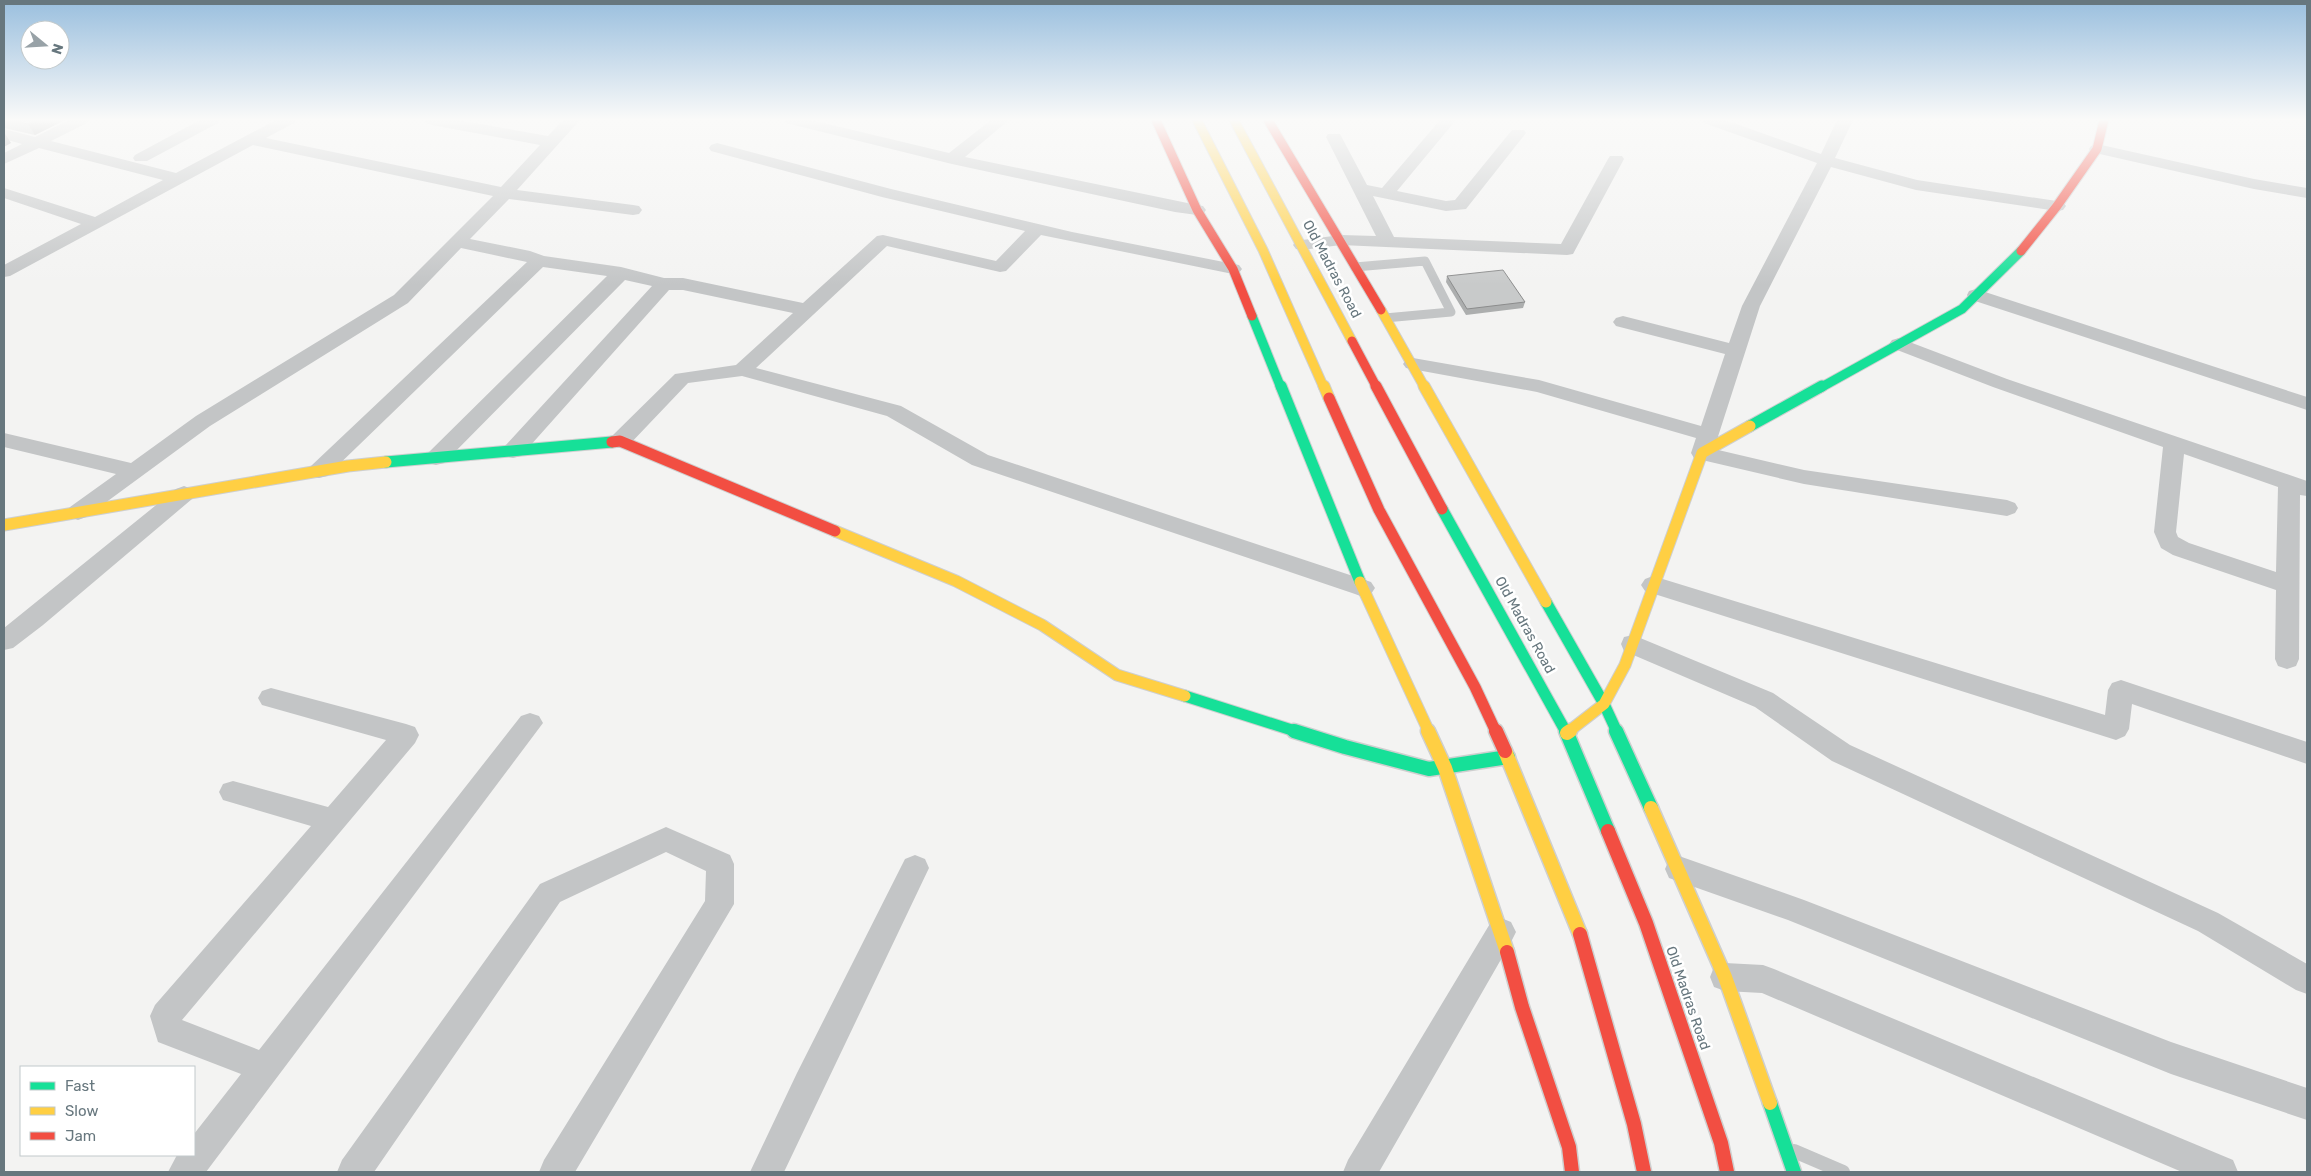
<svg xmlns="http://www.w3.org/2000/svg" width="2311" height="1176" font-family="Rubik,sans-serif">
	<style>
		.lines { fill: none; stroke-linecap: round; stroke-linejoin: round }
		.fast-far2-casing { stroke: #cecfcf; stroke-width: 11 }
		.fast-far1-casing { stroke: #cecfcf; stroke-width: 13 }
		.fast-casing { stroke: #cecfcf; stroke-width: 17 }
		.slow-far2-casing { stroke: #cecfcf; stroke-width: 11 }
		.slow-far1-casing { stroke: #cecfcf; stroke-width: 13 }
		.slow-casing { stroke: #cecfcf; stroke-width: 17 }
		.jam-far2-casing { stroke: #cecfcf; stroke-width: 11 }
		.jam-far1-casing { stroke: #cecfcf; stroke-width: 13 }
		.jam-casing { stroke: #cecfcf; stroke-width: 17 }
		.lane-far1 { stroke: #c3c5c6; stroke-width: 9 }
		.lane { stroke: #c3c5c6; stroke-width: 14 }
		.street { fill: #c3c5c6; fill-rule: evenodd }
		.fast-far2 { stroke: #16e098; stroke-width: 9 }
		.fast-far1 { stroke: #16e098; stroke-width: 11 }
		.fast { stroke: #16e098; stroke-width: 14 }
		.slow-far2 { stroke: #ffcf43; stroke-width: 9 }
		.slow-far1 { stroke: #ffcf43; stroke-width: 11 }
		.slow { stroke: #ffcf43; stroke-width: 14 }
		.jam-far2 { stroke: #f24e42; stroke-width: 9 }
		.jam-far1 { stroke: #f24e42; stroke-width: 11 }
		.jam { stroke: #f24e42; stroke-width: 14 }
		.wall { fill: #acaeae }
		.shaded-wall { fill: #8c8d8d }
		.building { fill: #c8caca; stroke: #8c8d8d }
		.labels { text-anchor: middle; dominant-baseline: central; stroke-width: 5; stroke-linejoin: round; paint-order: stroke }
		.street-label { font-size: 14px; fill: #67777e; stroke: #fff }
	</style>
	<rect width="100%" height="100%" fill="#f3f3f2"/>
	<g class="lines">
		<defs>
			<path id="fast-far2" d="M1252 316 1281 388
				M1820 388 1962 309 2021 251"/>
			<path id="fast-far1" d="M1281 386 1360 582
				M1750 426 1822 386
				M386 462 612 442
				M1442 509 1566 732
				M1546 602 1604 704 1617 732
				M1185 696 1298 732"/>
			<path id="fast" d="M1294 731 1345 747 1429 769 1508 757
				M1566 731 1608 831
				M1616 731 1651 808
				M1770 1103 1794 1172"/>
			<path id="slow-far2" d="M1197 120 1263 250 1324 388
				M1234 120 1352 341
				M1381 310 1425 388"/>
			<path id="slow-far1" d="M1324 386 1329 398
				M1424 386 1546 602
				M4 525 348 466 386 462
				M835 531 956 581 1042 625 1117 675 1185 696
				M1360 582 1429 732
				M1568 732 1604 704 1625 665 1702 453 1750 426"/>
			<path id="slow" d="M1428 731 1445 768 1507 952
				M1567 733 1570 731
				M1505 751 1580 934
				M1651 808 1725 977 1770 1103"/>
			<path id="jam-far2" d="M1156 120 1197 210 1233 269 1252 316
				M1268 120 1381 310
				M2021 251 2057 206 2097 149 2104 120
				M1352 341 1377 388"/>
			<path id="jam-far1" d="M1376 386 1442 509
				M1329 398 1379 510 1475 687 1496 732
				M612 442 620 441 835 531"/>
			<path id="jam" d="M1496 731 1505 751
				M1608 831 1646 923 1721 1143 1727 1172
				M1580 934 1634 1124 1644 1172
				M1507 952 1522 1007 1569 1147 1572 1172"/>
		</defs>
		<!-- fast-far2 casing -->
		<use href="#fast-far2" class="fast-far2-casing"/>
		<!-- fast-far1 casing -->
		<use href="#fast-far1" class="fast-far1-casing"/>
		<!-- fast casing -->
		<use href="#fast" class="fast-casing"/>
		<!-- slow-far2 casing -->
		<use href="#slow-far2" class="slow-far2-casing"/>
		<!-- slow-far1 casing -->
		<use href="#slow-far1" class="slow-far1-casing"/>
		<!-- slow casing -->
		<use href="#slow" class="slow-casing"/>
		<!-- jam-far2 casing -->
		<use href="#jam-far2" class="jam-far2-casing"/>
		<!-- jam-far1 casing -->
		<use href="#jam-far1" class="jam-far1-casing"/>
		<!-- jam casing -->
		<use href="#jam" class="jam-casing"/>
		<!-- lane-far1 -->
		<path class="lane-far1" d="M1355 267 1425 261 1451 312 1385 318"/>
		<!-- lane -->
		<path class="lane" d="M1794 1151 1843 1172"/>
		<!-- street -->
		<path class="street" d="M69 120H89L87 123 51 141 176 173 276 120H296L294 123 266 138 501 187 540 145 432 125 426 123 424 120H458L548 136 563 120H580L517 190 633 205 639 206 642 210 639 214 633 215 509 199 470 239 530 251 544 256 621 267 664 278H683L803 303 877 236 883 235 996 261 1025 231 882 197 711 151 709 148 711 145 717 143 891 189 1072 232 1239 265 1242 269 1239 273 1233 274 1041 235 1006 271 1000 272 887 246 756 368 901 406 988 455 1371 582 1375 588 1371 594 1363 597 1355 594 972 465 887 416 742 376 688 383 628 446 620 448 612 446 609 441 612 436 675 374 736 365 793 313 683 290H669L521 456 513 458 505 456 502 451 505 446 652 286 625 280 444 463 436 465 428 463 425 458 428 453 607 276 543 267 327 476 319 478 311 476 308 471 311 466 527 262 461 248 408 303 210 426 86 517 78 520 70 517 67 512 70 507 116 474 4 447V433L131 463 196 416 394 295 493 196 253 145 10 276 4 277V265L81 224 4 198V188L95 217 163 180 39 148 4 164V153L22 144 4 139V129L35 137Z
			M200 120H220L218 123 147 161H135L133 158 135 155Z
			M784 120H811L949 153 991 120H1009L965 157 1197 205 1203 206 1206 210 1203 214 1197 215 1175 212 952 164 786 123Z
			M1440 120H1456L1397 191 1446 201 1455 200 1512 130H1524L1526 133 1466 209 1446 211 1373 196 1394 237 1561 244 1608 159 1610 156H1622L1624 159 1573 254 1567 255 1341 245 1302 250 1296 249 1293 245 1296 241 1302 240 1341 235 1376 236 1326 137 1328 134H1340L1367 185 1382 188Z
			M1702 120H1725L1821 154 1837 120H1853L1835 158 1917 180 2063 202 2066 206 2063 210 2057 211 1916 190 1831 167 1760 306 1714 449 1804 470 2007 500 2015 503 2018 508 2015 513 2007 516 1804 484 1702 460 1694 458 1691 453 1696 438 1537 392 1406 368 1403 364 1406 360 1413 358 1539 380 1701 426 1725 354 1616 326 1613 322 1616 318 1623 316 1729 343 1742 306 1817 163 1704 123Z
			M2097 144 2254 179 2307 188V198L2254 189 2091 152 2089 149 2091 146Z
			M1976 289 2307 397V410L1969 299 1967 295 1969 291Z
			M1899 338 2007 379 2307 481V496L2300 495 2299 659 2296 666 2287 669 2278 666 2275 659 2276 590 2173 555 2161 548 2154 532 2163 447 1993 387 1892 348 1889 344 1892 340ZM2184 454 2278 487 2276 572 2189 543 2178 537 2176 532Z
			M184 486 192 489 195 494 192 499 43 625 13 648 4 650V628L176 489Z
			M1653 576 2105 715 2108 690 2112 683 2121 680 2307 742V764L2132 704 2129 729 2125 736 2116 740 1645 591 1641 585 1645 579Z
			M1633 635 1773 693 1850 745 2218 913 2307 964V994L2296 990 2198 931 1832 761 1755 707 1624 651 1621 644 1624 637Z
			M271 688 406 724 415 727 419 735 415 743 182 1020 259 1050 521 716 530 713 539 716 543 723 206 1172H168L177 1155H194V1134L241 1074 158 1042 150 1016 155 1005 311 826 223 800 219 792 223 784 233 781 328 807 386 740 262 705 258 698 262 691Z
			M666 827 730 855 734 864V904L575 1172H539L544 1160 705 901 706 871 666 852 560 902 374 1172H337L342 1160 540 884Z
			M915 855 925 859 929 868 784 1172H750L797 1073 905 859Z
			M1679 856 1804 900 2171 1042 2307 1088V1120L2171 1074 1788 920 1669 878 1665 869 1669 860Z
			M1501 918 1511 922 1516 932 1511 942 1379 1172H1343L1348 1160 1491 922Z
			M1725 963 1763 965 1774 969 2233 1160 2238 1172H2182L1762 993 1725 991 1714 987 1710 977 1714 967Z"/>
		<!-- fast-far2 -->
		<use href="#fast-far2" class="fast-far2"/>
		<!-- fast-far1 -->
		<use href="#fast-far1" class="fast-far1"/>
		<!-- fast -->
		<use href="#fast" class="fast"/>
		<!-- slow-far2 -->
		<use href="#slow-far2" class="slow-far2"/>
		<!-- slow-far1 -->
		<use href="#slow-far1" class="slow-far1"/>
		<!-- slow -->
		<use href="#slow" class="slow"/>
		<!-- jam-far2 -->
		<use href="#jam-far2" class="jam-far2"/>
		<!-- jam-far1 -->
		<use href="#jam-far1" class="jam-far1"/>
		<!-- jam -->
		<use href="#jam" class="jam"/>
	</g>
	<!-- wall -->
	<path class="wall" d="M4 120H65L35 135 4 128Z
		M1447 276 1525 302 1523 308 1466 315 1446 282Z"/>
	<!-- shaded-wall -->
	<path class="shaded-wall" d="M36 120H65L35 135 28 124Z
		M4 132 11 143 4 147Z"/>
	<!-- building -->
	<path class="building" d="M9 120H36L28 124Z
		M1503 270 1525 302 1467 309 1447 276Z"/>
	<!-- sky -->
	<linearGradient id="sky" x2="0" y2="1"><stop stop-color="#9abfde"/><stop offset="0.42" stop-color="#fafaf9"/><stop offset="1" stop-color="#fafaf9" stop-opacity="0"/></linearGradient>
	<rect width="2311" height="285" fill="url(#sky)"/>
	<g class="labels">
		<!-- street labels -->
		<g class="street-label">
			<text transform="translate(1332 269) rotate(62)">Old Madras Road</text>
			<text transform="translate(1525 625) rotate(61)">Old Madras Road</text>
			<text transform="translate(1688 998) rotate(71)">Old Madras Road</text>
		</g>
	</g>
	<!-- border -->
	<rect width="2311" height="1176" fill="none" stroke="#67777e" stroke-width="10"/>
	<!-- legend -->
	<rect x="20" y="1066" width="175" height="90" fill="#ffffff" stroke="#c2c9cb"/>
	<rect x="30" y="1082" width="25" height="8" fill="#16e098" stroke="#c2c9cb"/>
	<text x="65" y="1091" font-size="15" fill="#67777e">Fast</text>
	<rect x="30" y="1107" width="25" height="8" fill="#ffcf43" stroke="#c2c9cb"/>
	<text x="65" y="1116" font-size="15" fill="#67777e">Slow</text>
	<rect x="30" y="1132" width="25" height="8" fill="#f24e42" stroke="#c2c9cb"/>
	<text x="65" y="1141" font-size="15" fill="#67777e">Jam</text>
	<!-- north arrow -->
	<g transform="translate(45 45) rotate(108)"><circle r="24" fill="#ffffff" stroke="#c2c9cb"/>
	<path d="M0-4L9 19L0 12L-9 19Z" fill="#98a2a7"/>
	<text y="-8" font-size="14" font-weight="bold" text-anchor="middle" fill="#67777e">N</text>
	</g>
</svg>
